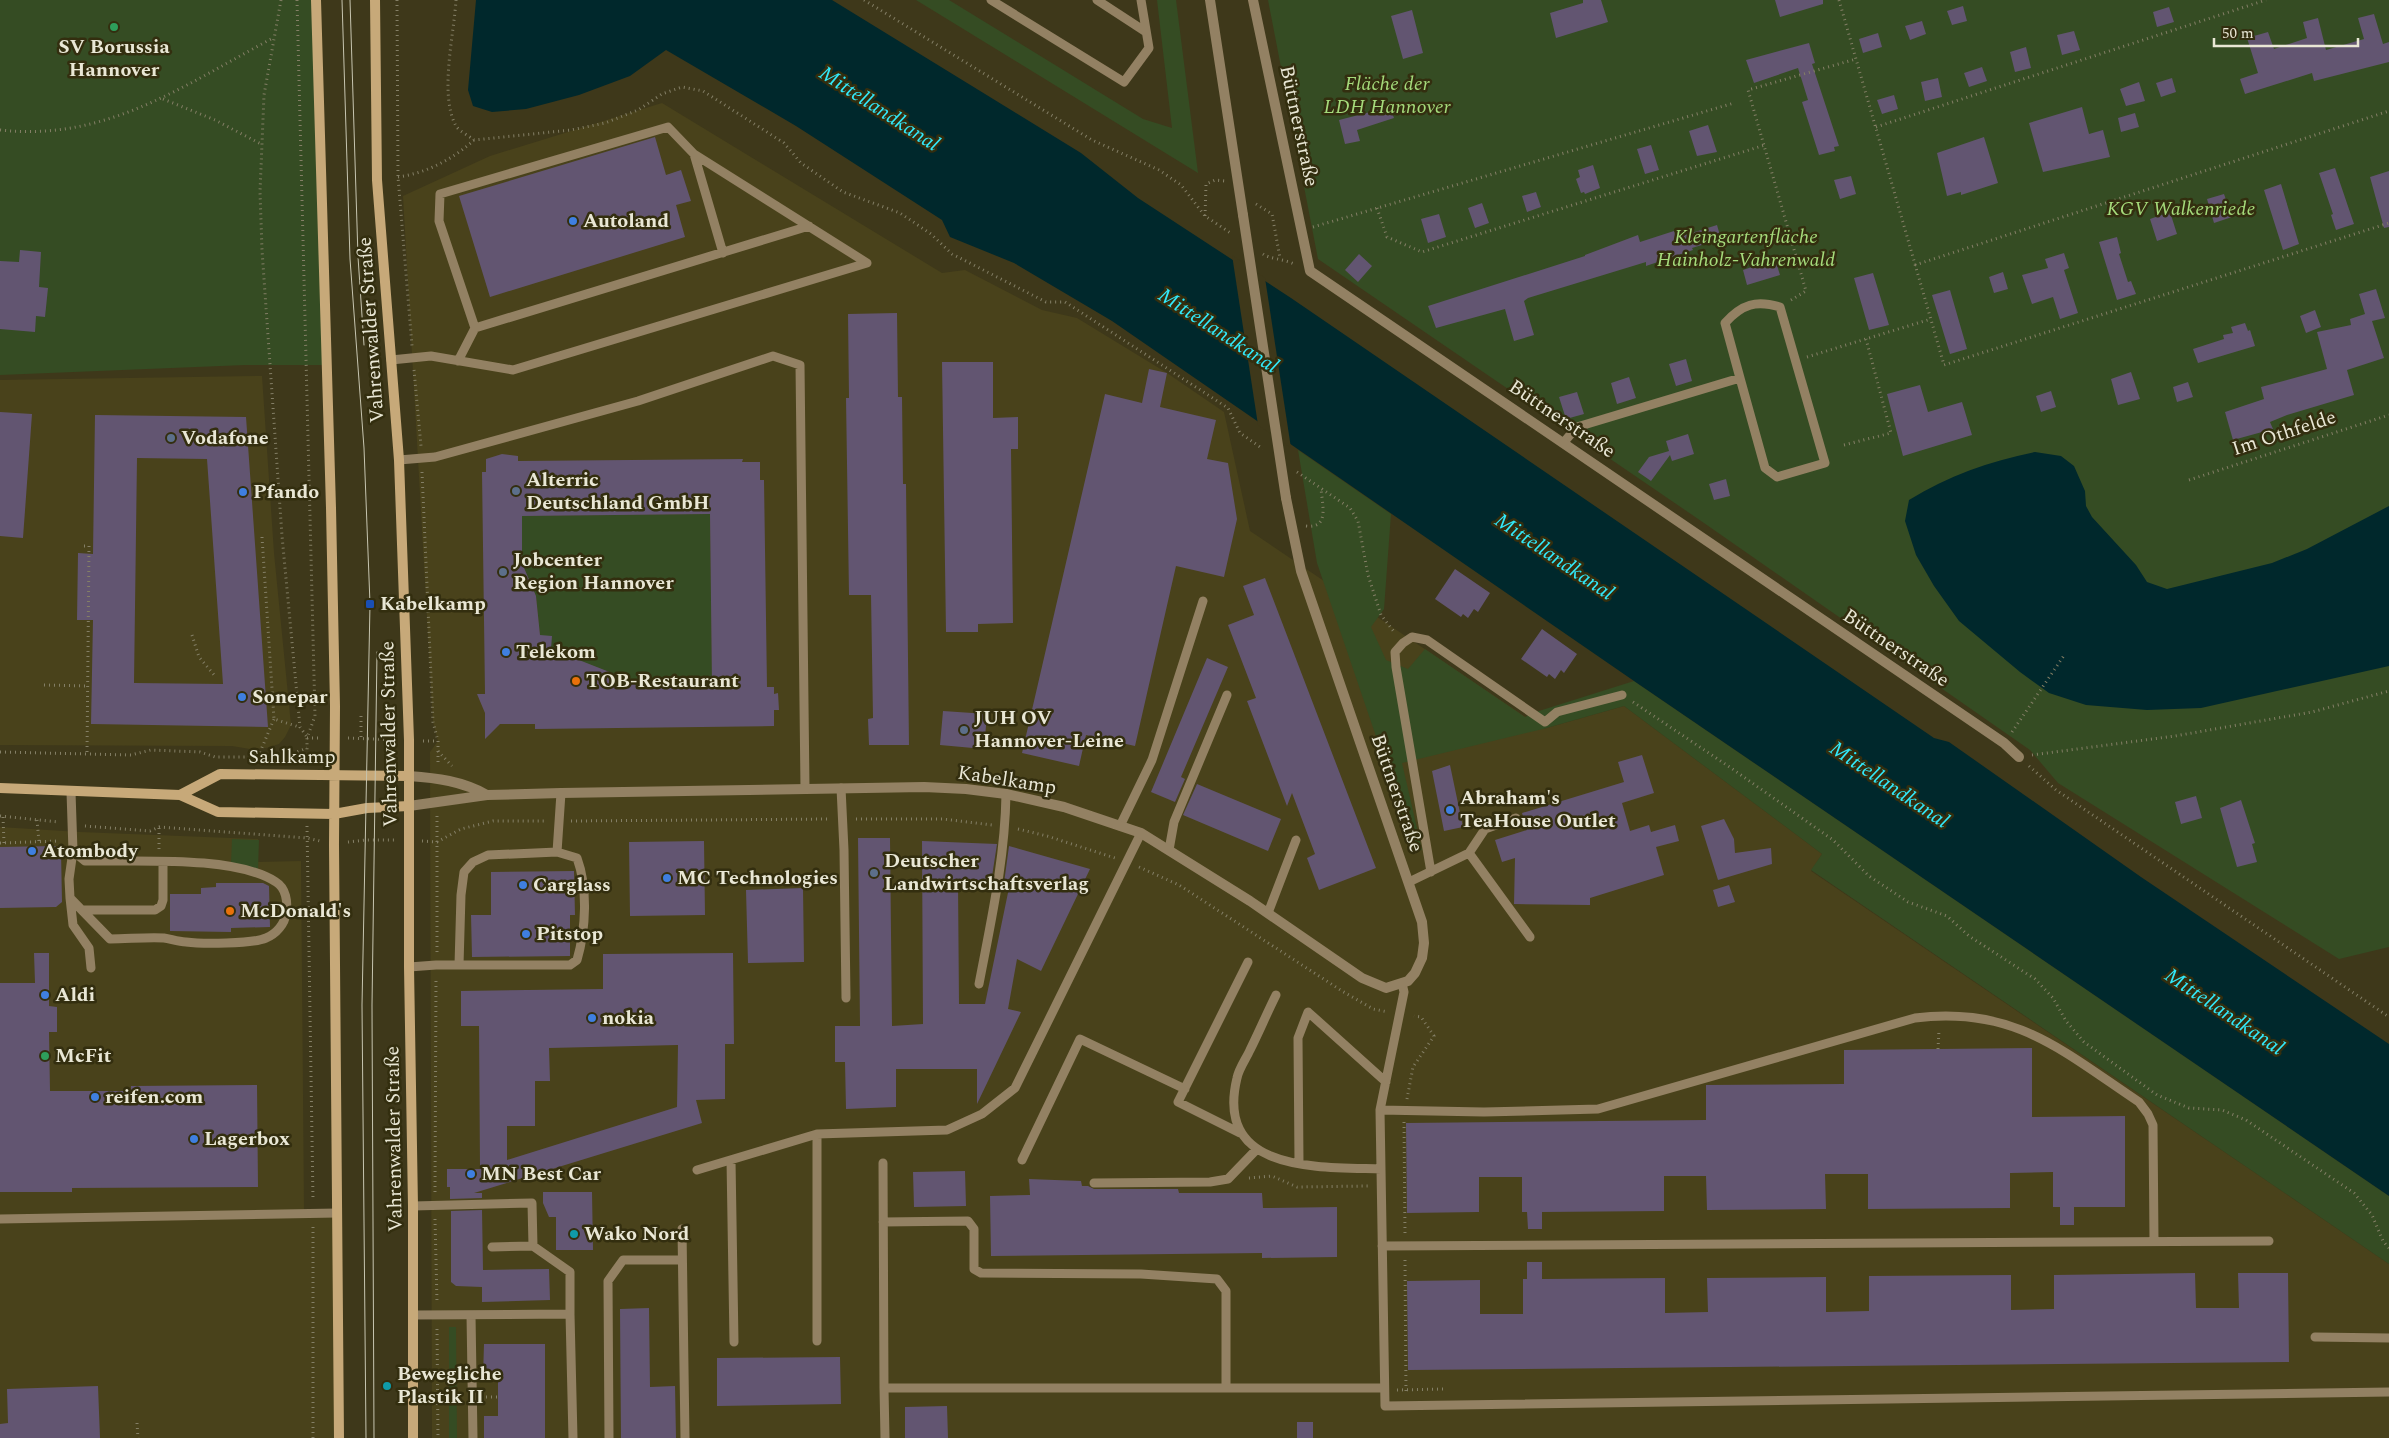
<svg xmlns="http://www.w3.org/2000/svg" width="2389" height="1438" font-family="Spectral,serif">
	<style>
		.built { fill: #49421b }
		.green { fill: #354c23 }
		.water { fill: #00282c }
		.pier { fill: #3e381a }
		.building { fill: #625571; fill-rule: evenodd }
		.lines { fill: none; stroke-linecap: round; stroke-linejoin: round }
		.path { stroke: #847f66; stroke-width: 3; stroke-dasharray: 1 4; stroke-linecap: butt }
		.lane { stroke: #938163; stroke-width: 9 }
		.street { stroke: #938163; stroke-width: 10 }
		.secondary { stroke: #c7a979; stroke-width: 10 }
		.tram { stroke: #c7c5b0; stroke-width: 1 }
		.street-bridge { stroke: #938163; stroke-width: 10 }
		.leisure-dot { fill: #2e9e5b; stroke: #332e0f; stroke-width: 2 }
		.shop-dot { fill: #3f7fe0; stroke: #332e0f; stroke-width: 2 }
		.service-dot { fill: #5c6f8a; stroke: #332e0f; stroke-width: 2 }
		.transit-dot { fill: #1a4fb4; stroke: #332e0f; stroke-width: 2 }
		.food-dot { fill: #e8710a; stroke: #332e0f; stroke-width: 2 }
		.culture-dot { fill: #0f9aa8; stroke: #332e0f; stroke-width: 2 }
		.labels { text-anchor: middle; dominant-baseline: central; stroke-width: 5; stroke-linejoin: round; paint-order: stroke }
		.poi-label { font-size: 20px; font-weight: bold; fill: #e9e7d5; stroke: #332e0f; text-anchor: start }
		.park-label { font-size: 20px; font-style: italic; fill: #a5db7b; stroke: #332e0f }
		.street-label { font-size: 20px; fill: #e9e7d5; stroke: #332e0f }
		.water-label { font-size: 21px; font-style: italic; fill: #32e8f9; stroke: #332e0f }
	</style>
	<rect width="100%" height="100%" fill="#3e381a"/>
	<!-- built -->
	<path class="built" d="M662 103 942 273 965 270 1042 310 1077 318 1167 373 1224 412 1250 531 1543 729 1624 706 1822 854 1811 871 2389 1264V1438H432L430 752 438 741 433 722 403 196 490 156Z
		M262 376 274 553 291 725 285 737 279 744 266 748 250 749 232 746 0 745V380Z
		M0 827 80 832 258 839V862L301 861 304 1210H337L338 1438H0Z"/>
	<!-- green -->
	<path class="green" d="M0 0H316L326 365H245L0 375Z
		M916 0H949L1143 119 1172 128 1157 0H1176L1198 173Z
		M1268 0H2389V947L2339 959 2058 783 2030 750 1704 523 1318 259Z
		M1298 450 1391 514 1384 609 1371 627 1386 660 1408 669 1425 649 1525 717 1539 711 1634 681 2389 1196V1264L1811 870 1822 854 1624 706 1543 729 1402 763 1422 850 1415 851 1317 563Z
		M710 514 712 688H636L635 682 550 649 540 635 536 596 522 563V516Z
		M232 839 259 840 258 870 231 863Z
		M449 1327H456L457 1438H449Z"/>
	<!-- water -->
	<path class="water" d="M476 0H832L1081 153 1138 198 1291 298 1934 738 1949 742 2141 877 2389 1044V1196L1634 681 1112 321 1014 263 950 237 942 220 796 126 666 50 630 76 579 95 526 109 492 112 473 106 468 90Z
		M2035 452 2061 456 2074 466 2085 491 2086 506 2092 517 2136 565 2147 582 2167 589 2272 563 2307 549 2389 506V666L2201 708 2147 710 2086 705 2049 693 2020 672 1959 621 1934 586 1916 555 1905 521 1909 500C1948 476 1990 461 2035 452Z"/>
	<!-- pier -->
	<path class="pier" d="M1232 255 1265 278 1291 448 1258 425Z"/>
	<!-- building -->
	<path class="building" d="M1583 0H1601L1608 22 1556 38 1550 13 1583 3Z
		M1775 0H1823V4L1780 17Z
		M1963 6 1967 21 1952 25 1947 11Z
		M2169 7 2174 22 2157 27 2153 12Z
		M1412 10 1423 53 1403 59 1391 16Z
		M2374 14 2383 44 2389 42V62L2314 81 2312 73 2245 94 2240 79 2258 73 2247 38 2268 32 2274 49 2307 38 2303 22 2318 18 2326 50 2364 39 2358 18Z
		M1922 21 1926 34 1910 40 1905 26Z
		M2074 31 2080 50 2062 55 2057 35Z
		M1878 33 1882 47 1863 53 1859 39Z
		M1809 43 1815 63 1812 64 1839 146 1834 147 1835 151 1819 155 1802 102 1808 100 1798 68 1754 83 1746 60Z
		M2026 47 2031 68 2015 72 2010 52Z
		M1982 67 1987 81 1969 87 1964 73Z
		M1938 78 1942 97 1925 101 1921 82Z
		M2172 78 2176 92 2161 97 2156 83Z
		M2139 82 2145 101 2126 106 2120 89Z
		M1894 95 1898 109 1882 114 1877 100Z
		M1390 107 1394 118 1357 130 1360 141 1345 144 1339 120Z
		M2082 107 2089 134 2103 130 2110 157 2043 172 2029 123Z
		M2135 113 2139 127 2121 132 2118 118Z
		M1708 125 1717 152 1697 156 1689 131Z
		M655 137 666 175 681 170 691 201 676 205 685 237 490 297 459 196Z
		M1984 137 1998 183 1961 195V192L1947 196 1937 153Z
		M1651 145 1659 170 1645 174 1637 149Z
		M1593 165 1600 188 1585 194 1584 192 1581 193 1576 179 1580 177 1578 170Z
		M2335 168 2354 224 2336 230 2331 215 2333 214 2319 173Z
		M2389 171V227L2384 228 2370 177Z
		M1851 176 1856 194 1840 199 1834 180Z
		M2281 184 2299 244 2283 250 2264 190Z
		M1536 192 1541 207 1527 212 1522 196Z
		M2224 194 2232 217 2214 223 2207 199Z
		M1482 203 1489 223 1475 228 1468 208Z
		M2170 212 2177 234 2157 241 2150 219Z
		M1439 214 1446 237 1428 243 1421 219Z
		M1717 225 1721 239 1692 248 1693 250 1646 266V262L1528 298 1524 301 1534 335 1514 341 1505 309 1436 328 1428 306 1585 256V255L1638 235 1640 242 1674 231 1676 238Z
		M2117 237 2121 253 2119 254 2128 282 2131 281 2136 294 2117 300 2099 242Z
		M20 250 41 252 39 287 48 288 45 317 36 316 35 332 0 329V261L19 262Z
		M2064 253 2069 268 2064 270 2078 313 2060 319 2053 297 2032 304 2022 275 2048 268 2045 259Z
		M1359 254 1372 266 1358 282 1345 270Z
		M1775 259 1780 275 1747 285 1743 270Z
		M2003 272 2008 289 1994 293 1989 277Z
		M1873 273 1889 325 1869 330 1854 278Z
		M2376 289 2385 318 2372 321 2384 358 2347 370 2354 395 2287 415 2270 422 2273 429 2233 440 2225 412 2264 399 2261 387 2327 369 2317 332 2351 325 2350 319 2365 314 2359 294Z
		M1950 290 1967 349 1950 354 1932 295Z
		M2315 310 2321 327 2306 333 2300 316Z
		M897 313 898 397H902L903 484H906L909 745H869L868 719 873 718 871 595H849L846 398H849L848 314Z
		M2245 323 2248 331 2250 330 2255 346 2198 363 2193 349 2224 339 2223 335 2233 333 2231 327Z
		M1686 359 1692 381 1676 386 1669 364Z
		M942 362H993V418L1018 417V449H1011L1013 623 978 624V632H946Z
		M1149 369 1167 373 1160 407 1216 420 1207 459 1228 463 1237 519 1224 577 1176 566 1135 746 1086 735 1079 766 1022 753 1105 394 1142 403Z
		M2131 372 2140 399 2118 405 2111 379Z
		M1629 377 1636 398 1617 404 1611 383Z
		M2188 382 2193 397 2177 402 2173 387Z
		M1920 385 1928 412 1962 402 1972 435 1903 456 1887 394Z
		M2051 391 2056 407 2041 412 2036 396Z
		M1577 392 1584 414 1566 419 1559 397Z
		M0 412 32 414 23 538 0 536Z
		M95 415 246 417 268 727 91 724 93 620H77L78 553 93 554ZM137 458 207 459 223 684 134 683Z
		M1688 434 1694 454 1672 461 1670 455 1651 481 1638 472 1649 457 1669 451 1666 441Z
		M502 454 518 456V461L743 459 742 462H760V480H764L767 687H774V694L778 693 779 710H774V726L535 729V724H500L485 739V713L477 694H485L482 472H486V459ZM710 514 712 688H636L635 682 551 649 552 636 540 635 536 596 522 563V516Z
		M1726 479 1730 496 1714 500 1709 484Z
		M1455 569 1490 593 1478 612 1474 609 1468 618 1463 614 1461 617 1435 599Z
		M1265 578 1376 868 1319 890 1307 858 1315 854 1292 793 1287 806 1247 701 1256 698 1228 625 1254 615 1243 586Z
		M1542 629 1577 654 1564 673 1561 670 1555 679 1549 674 1547 677 1521 659Z
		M1207 658 1228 667 1181 777 1185 779 1175 802 1151 792Z
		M943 711 987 714 984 749 940 745Z
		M1642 755 1654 793 1622 803 1630 831 1649 825 1651 832 1675 825 1679 841 1656 847 1664 875 1590 898V905L1514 904 1515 858 1502 862 1495 840 1527 830 1522 813 1624 782 1618 762Z
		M1450 765 1463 827 1444 831 1432 771Z
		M1197 784 1281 819 1268 851 1183 815Z
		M2196 796 2202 818 2181 824 2175 802Z
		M2241 800 2255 843 2252 844 2257 862 2237 867 2220 808Z
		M1724 819 1734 839 1735 853 1771 848 1772 864 1718 880 1701 826Z
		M858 838H890L892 1026 923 1024 922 841 997 844 991 883H958L959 1004H985L1010 883H1004L1009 846 1090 869 1041 971 1017 959 1008 1009 1021 1012 977 1104V1069H896V1107L846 1109 845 1062H835V1026H860Z
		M704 841 705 915 630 916 629 842Z
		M55 846 61 851 62 902 56 907 0 908V847Z
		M574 871 575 915H570V956L472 957 471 915H491V872Z
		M216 883H263L269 886 270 927 231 928V932L170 931V894H201V888L216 887Z
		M1729 885 1735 902 1718 907 1713 890Z
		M803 888 804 962 748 963 746 890Z
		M34 953H49V1006L57 1007V1032H49L50 1091H131V1086L257 1085 258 1187 72 1188V1192H0V983H35Z
		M733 953 734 1044H725V1099L696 1100 702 1123 474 1193H482V1198L450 1199V1187H447V1169H480L479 1026H461V991L603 989V954ZM678 1045 677 1107 507 1160V1126H535V1081H550L549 1048Z
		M2032 1048V1117L2125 1116V1207H2074V1225H2060V1207H2053V1172L2010 1173V1208L1868 1209V1174H1825L1826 1209 1707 1210 1706 1176H1664V1211L1542 1212V1229H1528L1527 1212H1522V1177H1479V1212L1407 1213 1406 1123 1706 1120V1085L1844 1084V1050Z
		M965 1171 966 1206 914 1207 913 1172Z
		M1029 1179 1081 1181 1082 1186H1088L1094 1189H1178L1179 1193H1262L1263 1208 1337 1207V1257L1262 1258V1253L991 1256 990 1196 1030 1195Z
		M543 1192H592L593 1250H556V1217H549L543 1203Z
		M482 1210 483 1270 549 1269 550 1300 482 1302V1287L456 1286 451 1282V1211Z
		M1527 1262H1542V1279L1665 1278V1313L1708 1312 1707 1278 1826 1277V1312L1869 1311V1276L2011 1275V1310L2054 1309V1275L2195 1273 2196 1308H2239L2238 1273H2288L2289 1362 1408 1370 1407 1281 1480 1280V1314H1523V1279H1527Z
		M649 1308 650 1387 675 1386 676 1438H621L620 1309Z
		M484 1344H545V1438H484V1416H498V1377H483Z
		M840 1357 841 1404 717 1406V1358Z
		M98 1386 100 1438H0V1424L8 1423 7 1389Z
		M947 1406 948 1438H905V1407Z
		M1297 1422H1313V1438H1297Z"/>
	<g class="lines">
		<!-- path -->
		<path class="path" d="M281 0 264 95 260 192 262 250 282 536 300 727 307 737
			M297 0 315 716 307 738V762
			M397 0 398 177 412 346
			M456 0C454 35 439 95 456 126 459 131 469 136 474 140L571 130 605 123 638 110 662 94 682 87 703 91 784 143 801 163 843 192 900 213 931 234 952 254 1046 302H1065L1228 408 1240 433 1263 449
			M864 0 1092 140 1159 170 1181 185 1205 216 1232 234
			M1839 0 1944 365 2389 223
			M163 99 215 120 261 144
			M1876 127 2266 0
			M0 130C106 142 184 85 273 38
			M398 177C427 173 453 159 474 140
			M1256 204 1272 214 1280 258
			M1377 208 1387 237 1422 252 1765 145
			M1205 216 1206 184 1215 180 1225 181
			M1313 227 1734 103
			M1263 254C1270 259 1284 259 1294 264
			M1915 265 2389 111
			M1791 300 1806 291 1748 90 1856 59
			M1807 357 1931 319
			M414 370 421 446
			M1844 445 1891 433 1866 339
			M422 472 433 722 438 741V765
			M1297 472 1350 508 1358 521 1368 575 1381 615 1395 633
			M2189 480 2389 415
			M1306 526C1330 529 1322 504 1321 488
			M262 537 274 719 299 727
			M84 546H89L87 754
			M192 635 199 657 215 676
			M44 685 88 686
			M1633 702 1731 768 1833 840 1869 876 1908 902 1947 916 1969 936 2035 979 2053 998 2066 1021 2084 1042 2157 1095 2189 1108 2222 1110 2246 1120 2354 1193 2372 1215 2383 1241 2389 1248
			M361 716V739
			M387 716V740
			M2012 732 2065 654
			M307 738H322
			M348 738 397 740
			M423 741H438
			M438 751 452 766
			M0 752 131 755 151 750 200 752 215 757H284L307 748
			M2032 755 2175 736 2312 712 2389 691
			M258 757 274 719
			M2029 766 2056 790 2389 1017
			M0 816 59 822
			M3 817 4 843
			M856 819H943L992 825
			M37 820 39 842
			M571 821 830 819
			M85 826 150 831 159 827 307 838 320 841
			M307 826 313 1200
			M1018 829 1047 836 1115 858
			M422 841 437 842 461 829 493 821H547
			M348 842 366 840H396
			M0 843 59 841
			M159 849V827
			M1139 867 1179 885 1342 991 1373 1009 1388 1012
			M437 952V816
			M1938 1049 1939 1030
			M1407 1099 1413 1067 1434 1036 1421 1017 1414 1016
			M1404 1122 1405 1234
			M1249 1178 1272 1176 1297 1187 1368 1186
			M435 1192 436 979
			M435 1219 437 1302
			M1405 1260 1406 1394
			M437 1329 438 1438
			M1397 1390 1443 1389
			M486 1397H498
			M426 1398 460 1397
			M137 1423 138 1438
			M313 1438V1226"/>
		<!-- lane -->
		<path class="lane" d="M991 0 1124 82 1149 48 1141 0
			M1097 0 1146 32
			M694 154 723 253
			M475 328 809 226
			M391 360 431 356 513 370 867 263 694 154 668 127 440 194 439 221 475 328 458 361
			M1564 442 1577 427 1740 378 1765 468 1777 477 1825 463 1780 307C1756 300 1742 304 1725 323L1740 378
			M399 460 435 457 638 401 773 356 800 365 805 788
			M841 788 844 850 846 998
			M71 792 73 851 69 879 70 898 110 939C128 939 146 937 164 938 171 939 178 942 186 942 201 944 252 944 266 938 276 934 285 924 286 913 288 902 286 888 276 882 235 855 135 862 85 861L73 851
			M1120 826 1152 760 1203 601
			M1169 850 1174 822 1227 695
			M1469 853 1485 829 1516 818
			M1431 872 1396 667 1395 652 1403 643 1412 637 1427 640 1545 722 1557 712 1622 695
			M1409 882 1469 853 1530 937
			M70 898 73 925 89 948 91 968
			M82 910H155L161 906 163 900V862
			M1268 913 1296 840
			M459 965 461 895 464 872 473 862 488 855 557 852
			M409 967 436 965H570L577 960C586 929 588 888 577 858L557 852 561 793
			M1402 983 1404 992 1380 1110 1385 1406 2389 1392
			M979 984C991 921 1005 859 1006 794
			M1276 995C1267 1013 1259 1032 1250 1050 1246 1059 1239 1068 1237 1078 1214 1173 1319 1167 1381 1169
			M1380 1110 1484 1112 1598 1109 1915 1018C2015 1006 2061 1050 2139 1102L2148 1114 2153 1125 2154 1241
			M1240 1133 1178 1102 1248 962
			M817 1134V1341
			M731 1160 734 1342
			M1022 1160 1080 1039 1185 1089
			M883 1163 884 1388H1384
			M1299 1163 1298 1038 1308 1012 1386 1082
			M697 1170 817 1134 947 1130 982 1114 1015 1088 1141 833
			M1094 1183 1210 1182 1228 1179 1256 1150
			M413 1206 532 1203 533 1246 570 1272V1314
			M0 1219 337 1213
			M883 1222 968 1221 974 1229V1269L981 1273 1141 1274 1217 1279 1226 1291V1388
			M682 1229 685 1438
			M1382 1246 2269 1241
			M492 1247 533 1246
			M413 1315 570 1314 573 1438
			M471 1315 473 1438
			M2315 1337 2389 1338
			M884 1388 885 1438
			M609 1438 608 1281 623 1260H682"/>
		<!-- street -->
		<path class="street" d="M1210 0 1243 215
			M1253 0 1310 271 2004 743 2019 757
			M409 776C437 778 462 781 487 795
			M409 806 487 795 561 793 924 787 966 789 1006 794 1064 807 1141 833 1250 901 1362 978 1386 988 1408 981 1415 973 1422 958 1424 943 1422 922 1301 571 1286 498"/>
		<!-- secondary -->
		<path class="secondary" d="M316 0 331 508 335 706 334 845 339 1438
			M375 0 377 180 399 460 409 740V967L413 1206V1438
			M0 788 180 795 218 812 334 814 367 808 409 806
			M180 795 220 774 409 776"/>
		<!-- tram -->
		<path class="tram" d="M342 0 350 259 364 448 370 604 362 1005 366 1438
			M350 0 358 257 364 345
			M374 1438 372 1005 377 652"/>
		<!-- street-bridge -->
		<path class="street-bridge" d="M1243 215 1286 498"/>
	</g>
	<!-- markers -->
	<g class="leisure-dot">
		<circle cx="114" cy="27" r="5"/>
		<circle cx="45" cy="1056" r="5"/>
	</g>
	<g class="shop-dot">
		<circle cx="573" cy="221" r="5"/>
		<circle cx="243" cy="492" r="5"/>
		<circle cx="506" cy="652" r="5"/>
		<circle cx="242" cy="697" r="5"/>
		<circle cx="1450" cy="810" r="5"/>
		<circle cx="32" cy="851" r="5"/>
		<circle cx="667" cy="878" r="5"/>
		<circle cx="523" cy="885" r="5"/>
		<circle cx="526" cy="934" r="5"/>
		<circle cx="45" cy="995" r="5"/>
		<circle cx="592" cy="1018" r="5"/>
		<circle cx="95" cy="1097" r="5"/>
		<circle cx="194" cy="1139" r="5"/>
		<circle cx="471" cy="1174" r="5"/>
	</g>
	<g class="service-dot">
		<circle cx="171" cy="438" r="5"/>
		<circle cx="516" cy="491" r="5"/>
		<circle cx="503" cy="572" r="5"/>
		<circle cx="964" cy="730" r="5"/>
		<circle cx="874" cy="873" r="5"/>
	</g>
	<rect class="transit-dot" x="365" y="599" width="10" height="10" rx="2.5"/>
	<g class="food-dot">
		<circle cx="576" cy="681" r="5"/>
		<circle cx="230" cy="911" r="5"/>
	</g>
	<g class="culture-dot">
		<circle cx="574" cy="1234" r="5"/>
		<circle cx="387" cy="1386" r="5"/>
	</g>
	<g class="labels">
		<!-- poi labels -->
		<g class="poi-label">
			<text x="114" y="47" text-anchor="middle">SV Borussia<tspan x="114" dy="23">Hannover</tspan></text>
			<text x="583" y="221">Autoland</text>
			<text x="181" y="438">Vodafone</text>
			<text x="526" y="480">Alterric<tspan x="526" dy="23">Deutschland GmbH</tspan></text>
			<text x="253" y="492">Pfando</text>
			<text x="513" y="560">Jobcenter<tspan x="513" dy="23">Region Hannover</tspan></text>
			<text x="380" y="604">Kabelkamp</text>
			<text x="516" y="652">Telekom</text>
			<text x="586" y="681">TOB-Restaurant</text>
			<text x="252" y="697">Sonepar</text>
			<text x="974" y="718">JUH OV<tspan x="974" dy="23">Hannover-Leine</tspan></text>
			<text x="1460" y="798">Abraham's<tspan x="1460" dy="23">TeaHouse Outlet</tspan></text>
			<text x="42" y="851">Atombody</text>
			<text x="884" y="861">Deutscher<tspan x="884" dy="23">Landwirtschaftsverlag</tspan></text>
			<text x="677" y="878">MC Technologies</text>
			<text x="533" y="885">Carglass</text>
			<text x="240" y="911">McDonald's</text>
			<text x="536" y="934">Pitstop</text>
			<text x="55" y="995">Aldi</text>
			<text x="602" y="1018">nokia</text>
			<text x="55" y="1056">McFit</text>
			<text x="105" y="1097">reifen.com</text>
			<text x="204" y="1139">Lagerbox</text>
			<text x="481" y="1174">MN Best Car</text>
			<text x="584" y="1234">Wako Nord</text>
			<text x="397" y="1374">Bewegliche<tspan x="397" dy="23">Plastik II</tspan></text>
		</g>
		<!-- park labels -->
		<g class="park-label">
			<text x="1387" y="84">Fläche der<tspan x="1387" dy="23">LDH Hannover</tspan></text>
			<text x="2181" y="209">KGV Walkenriede</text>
			<text x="1746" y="237">Kleingartenfläche<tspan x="1746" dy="23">Hainholz-Vahrenwald</tspan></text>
		</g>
		<!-- street labels -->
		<g class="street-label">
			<text transform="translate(1299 126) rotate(78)">Büttnerstraße</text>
			<text transform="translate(371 330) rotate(-94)">Vahrenwalder Straße</text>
			<text transform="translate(1562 419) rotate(34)">Büttnerstraße</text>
			<text transform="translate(2284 433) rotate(-18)">Im Othfelde</text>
			<text transform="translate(1896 648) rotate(34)">Büttnerstraße</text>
			<text transform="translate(389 734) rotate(-91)">Vahrenwalder Straße</text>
			<text x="292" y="757">Sahlkamp</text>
			<text transform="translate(1007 780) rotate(9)">Kabelkamp</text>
			<text transform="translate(1397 793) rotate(71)">Büttnerstraße</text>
			<text transform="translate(394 1139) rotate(-91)">Vahrenwalder Straße</text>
		</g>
		<!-- water labels -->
		<g class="water-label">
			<text transform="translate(879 109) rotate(33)">Mittellandkanal</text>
			<text transform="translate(1218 331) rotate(33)">Mittellandkanal</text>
			<text transform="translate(1554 557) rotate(34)">Mittellandkanal</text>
			<text transform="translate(1889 785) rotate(34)">Mittellandkanal</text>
			<text transform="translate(2224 1012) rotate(34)">Mittellandkanal</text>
		</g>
	</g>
	<!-- scale -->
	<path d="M2214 38v8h144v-8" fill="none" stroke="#e9e7d5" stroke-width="2.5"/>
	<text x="2222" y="38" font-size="15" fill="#e9e7d5" stroke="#332e0f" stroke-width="4" paint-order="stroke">50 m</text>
</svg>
